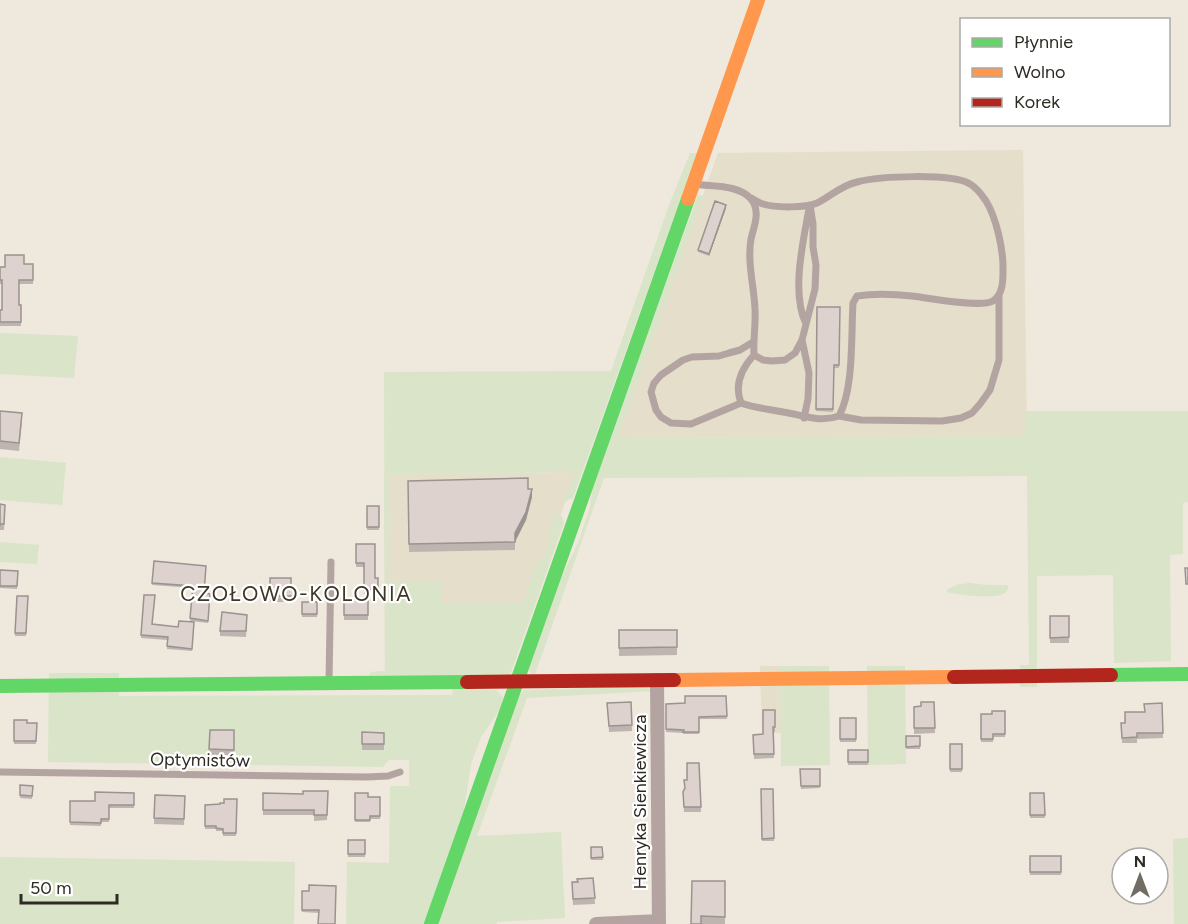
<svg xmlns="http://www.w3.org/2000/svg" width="1188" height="924" font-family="Figtree,sans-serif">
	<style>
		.built { fill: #e5deca }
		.green { fill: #dae4c8 }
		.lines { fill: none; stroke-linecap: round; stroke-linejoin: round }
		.lane { stroke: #b3a4a1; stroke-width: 7 }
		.street { stroke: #b3a4a1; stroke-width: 14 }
		.fast { stroke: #63d668; stroke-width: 14 }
		.slow { stroke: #ff974d; stroke-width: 14 }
		.jam { stroke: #b3261e; stroke-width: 14 }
		.wall { fill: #beb5b1 }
		.shaded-wall { fill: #9b9390 }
		.building { fill: #ddd2ce; stroke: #9b9390; stroke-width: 1.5 }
		.labels { text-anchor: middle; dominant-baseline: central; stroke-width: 4.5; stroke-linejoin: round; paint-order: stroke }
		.street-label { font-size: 18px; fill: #2e2b24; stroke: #fff }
		.quarter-label { font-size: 21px; letter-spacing: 1.5px; fill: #3d3626; stroke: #fff }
	</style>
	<rect width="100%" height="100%" fill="#eee8dd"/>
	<!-- built -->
	<path class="built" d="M1023 150 1027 436 617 438 718 153Z
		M576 472 505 671 385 672 384 475Z
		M760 666H780L781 733H762Z"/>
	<!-- green -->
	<path class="green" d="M690 153H697L573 498 565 501 561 499 567 495 575 472 389 475 390 582H441V604L523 603 538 560 543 561 551 539 546 538 554 515 559 513 562 517 564 523 510 675H370V672L385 671 384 372 611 371 669 205Z
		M698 195 703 196 618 438 1026 436V411H1188V502L1183 503V554L1170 555 1171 661 1114 663 1113 575 1037 576V687H1020V665H1029L1027 476 604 478 534 677 528 669 557 586 578 543 590 507 593 483Z
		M0 333 78 336 74 378 0 374Z
		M0 457 66 463 62 505 0 500Z
		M0 542 39 545 37 564 0 562Z
		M969 583 987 585H1006L1008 586V589C1006 592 1006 593 1001 595 988 598 960 595 947 592L948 589 956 585Z
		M780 666H829L830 765 781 766Z
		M867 666H905L906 764 868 765Z
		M49 673H119V696L452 695 453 689 496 690 503 697 501 708 481 737 471 764 464 810 425 924H346L347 862 389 863 390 786H409V760H389L383 767 48 762Z
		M647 686 651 691 527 698 477 836 561 832 565 918 497 922V924H437L518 697 524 690Z
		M1188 838V924H1174L1173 839Z
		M0 857 295 862 294 924H0Z"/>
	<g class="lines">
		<!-- lane -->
		<path class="lane" d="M694 184C712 187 738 184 751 199 761 211 754 226 751 239 747 262 754 286 755 309 756 324 753 339 754 355L763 360 772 361 785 360 795 353 802 340 815 289 816 265 813 247V224L810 205
			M751 198C755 200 759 203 763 204 775 208 806 208 817 203 831 196 842 185 857 182 879 176 952 173 970 184 977 188 982 195 986 201 996 217 1003 248 1003 267 1003 277 1004 294 993 301 981 308 928 298 912 296 893 294 876 293 857 296L853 303C851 335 854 389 839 416 819 423 803 415 783 412 769 409 754 408 741 403 734 385 742 368 754 355
			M806 324C791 293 803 242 809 209
			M802 340 809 373 808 399 804 418
			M741 403 691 424 671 423 661 417 656 410 651 392 654 383 661 375 683 360 692 357 719 356 729 353 740 350 753 342
			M839 416 861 420 942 421 961 418 972 413 980 404 990 390 999 360V295
			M329 682 331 562
			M0 772 367 777 388 776 400 772"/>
		<!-- street -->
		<path class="street" d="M657 680 659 924
			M596 924 659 921"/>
		<!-- fast -->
		<path class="fast" d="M1111 675 1188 674
			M0 686 467 682
			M431 924 688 199"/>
		<!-- slow -->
		<path class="slow" d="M688 199 758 0
			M674 680 954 677"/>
		<!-- jam -->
		<path class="jam" d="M954 677 1111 675
			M467 682 674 680"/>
	</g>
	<!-- wall -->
	<path class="wall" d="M726 208 709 256 698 252V250Z
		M24 264H33V284H19V305H21V326H0V310H2V284H0V267Z
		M817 307H840L839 368H834L833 412 816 411Z
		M0 411 22 421 19 451 0 449Z
		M408 481 528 489 532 497 526 520 515 541V550L409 552Z
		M0 504 5 510 4 530H0V532Z
		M367 506H379V530H367Z
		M356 544 375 578H378V594H364V567H356Z
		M154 561 205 593 210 594 208 623 190 621 193 588 152 585Z
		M0 570 18 571 17 589 0 588Z
		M270 578 294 587V602H270Z
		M144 595 153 624 178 627 194 622 192 651 167 649V640L141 638Z
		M17 596H28L26 636H15Z
		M344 599H368V620H344Z
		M302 602H317V617H302Z
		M247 615 246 637 220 636V631Z
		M1050 616H1069V643H1050Z
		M619 630H677V655L619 656Z
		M726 696 727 719H699V734H683V733L666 732V704L685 703Z
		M631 702 632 731 609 732 607 703Z
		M934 702 935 733 914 734V707L921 706Z
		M1162 703 1163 738 1137 739V743H1122L1121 723H1125Z
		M775 710V732H773L774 758 754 759 753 735 763 734Z
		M1005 711V737H993V742H981V714H992Z
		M840 718H856V742H840Z
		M14 720 27 723H37L36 744H14Z
		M210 730H234V755H209Z
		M362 732 384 733V750H362Z
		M906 736H920V749H906Z
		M950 744H962V772H950Z
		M848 750H868V765H848Z
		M800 769H820V788L801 789Z
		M20 785 33 786 32 799 20 798Z
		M684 788H700L701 812H684L683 792Z
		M761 789H773L774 841H762Z
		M328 791 327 820 314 821V815H263V793L303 794Z
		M134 793V808H109V822H101V826L70 825V801H95Z
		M355 793 368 797H380V819H370V822H355Z
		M1030 793H1044L1045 818H1030Z
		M155 795 185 796 184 825 154 824Z
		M237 799 236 836H223V831H216V829H205V805L220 804Z
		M348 840H365V857H348Z
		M591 847H602L603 860H591Z
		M1030 856H1061V875H1030Z
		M593 878 595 904 573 905 572 882Z
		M725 881V924H691Z
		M302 891 335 924 319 913 302 912Z"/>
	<!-- shaded-wall -->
	<path class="shaded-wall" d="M726 205V208L709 256V254Z
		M532 489V497L526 520 515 542V533Z"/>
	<!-- building -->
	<path class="building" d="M715 201 726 205 709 254 698 250Z
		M5 255H24V264H33V280H19V305H21V322H0V310H2V280H0V267H5Z
		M817 307H840L839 365H834L833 409H816Z
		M0 411 22 413 19 443 0 441Z
		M528 478V489H532L526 512 515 533V542L409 544 408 481Z
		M0 504 5 505 4 524H0V526Z
		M367 506H379V527H367Z
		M356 544H375V578H378V590H364V563H356Z
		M154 561 206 566 204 593 210 594 208 621 190 618 193 586 152 583Z
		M1185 568H1188V584H1186Z
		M0 570 18 571 17 586H0Z
		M270 578H291V586L294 587V596H270Z
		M144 595H155L152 624 178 627 179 621 194 622 192 649 167 646 168 637 141 635Z
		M17 596H28L26 633H15Z
		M344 599H368V615H344Z
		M302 602H317V614H302Z
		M222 612 247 615 246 631H220Z
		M1050 616H1069V637L1050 638Z
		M619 630H677V647L619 648Z
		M685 696H726L727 716 699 717V732H683L684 730 666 729V704L685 703Z
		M631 702 632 725 609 726 607 703Z
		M921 702H934L935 728H914V707L921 706Z
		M1162 703 1163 733H1137V737L1122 738 1121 723H1125V712H1145L1144 704Z
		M763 710H775V727H773L774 754H754L753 735 763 734Z
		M992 711H1005V734H993V739H981V714H992Z
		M840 718H856V739H840Z
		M14 720H27V723H37L36 741H14Z
		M210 730H234V750L209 749Z
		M362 732 384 733V744H362Z
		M906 736H920V746L906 747Z
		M950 744H962V769H950Z
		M848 750H868V762H848Z
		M687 763H699L701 807H684L683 792 685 788 684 780H687Z
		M800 769H820V786H801Z
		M20 785 33 786 32 796 20 795Z
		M761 789H773L774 838 762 839Z
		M303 791H328L327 815H314V810H263V793L303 794Z
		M95 792 134 793V805H109V819H101V823L70 822V801H95Z
		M355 793H368V797H380V816H370V820H355Z
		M1030 793H1044L1045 815H1030Z
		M155 795 185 796 184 819 154 818Z
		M224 799H237L236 833H223V829L216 828V826H205V805L220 804V803H224Z
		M348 840H365V854H348Z
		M591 847H602L603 857 591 858Z
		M1030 856H1061V872H1030Z
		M593 878 595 898 573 899 572 882H578L577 879Z
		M692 881H725V917L701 916V924H691Z
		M309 885 336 886 335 924H318L319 910H302V891H309Z"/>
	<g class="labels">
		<!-- street labels -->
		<g class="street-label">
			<text transform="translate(200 760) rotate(1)">Optymistów</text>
			<text transform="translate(640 802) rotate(-90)">Henryka Sienkiewicza</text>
		</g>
		<!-- quarter labels -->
		<g class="quarter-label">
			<text x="296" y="593">CZOŁOWO-KOLONIA</text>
		</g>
	</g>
	<!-- legend -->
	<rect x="960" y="18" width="210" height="108" fill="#ffffff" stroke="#abaaa7" stroke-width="1.5"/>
	<rect x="972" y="38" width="30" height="9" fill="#63d668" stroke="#abaaa7" stroke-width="1.5"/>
	<text x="1014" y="48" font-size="18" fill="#2e2b24">Płynnie</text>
	<rect x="972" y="68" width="30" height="9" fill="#ff974d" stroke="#abaaa7" stroke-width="1.5"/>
	<text x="1014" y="78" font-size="18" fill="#2e2b24">Wolno</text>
	<rect x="972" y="98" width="30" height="9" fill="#b3261e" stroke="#abaaa7" stroke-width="1.5"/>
	<text x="1014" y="108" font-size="18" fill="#2e2b24">Korek</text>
	<!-- north arrow -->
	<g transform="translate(1140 876)"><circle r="28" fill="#ffffff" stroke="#abaaa7" stroke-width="1.5"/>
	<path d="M0-4.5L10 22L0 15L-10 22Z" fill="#716d65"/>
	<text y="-9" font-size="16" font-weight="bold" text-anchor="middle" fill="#2e2b24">N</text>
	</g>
	<!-- scale -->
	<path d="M21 894v9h96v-9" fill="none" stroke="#2e2b24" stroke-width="3"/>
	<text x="30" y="894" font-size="18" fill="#2e2b24" stroke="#ffffff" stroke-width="4.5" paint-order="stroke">50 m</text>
</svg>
